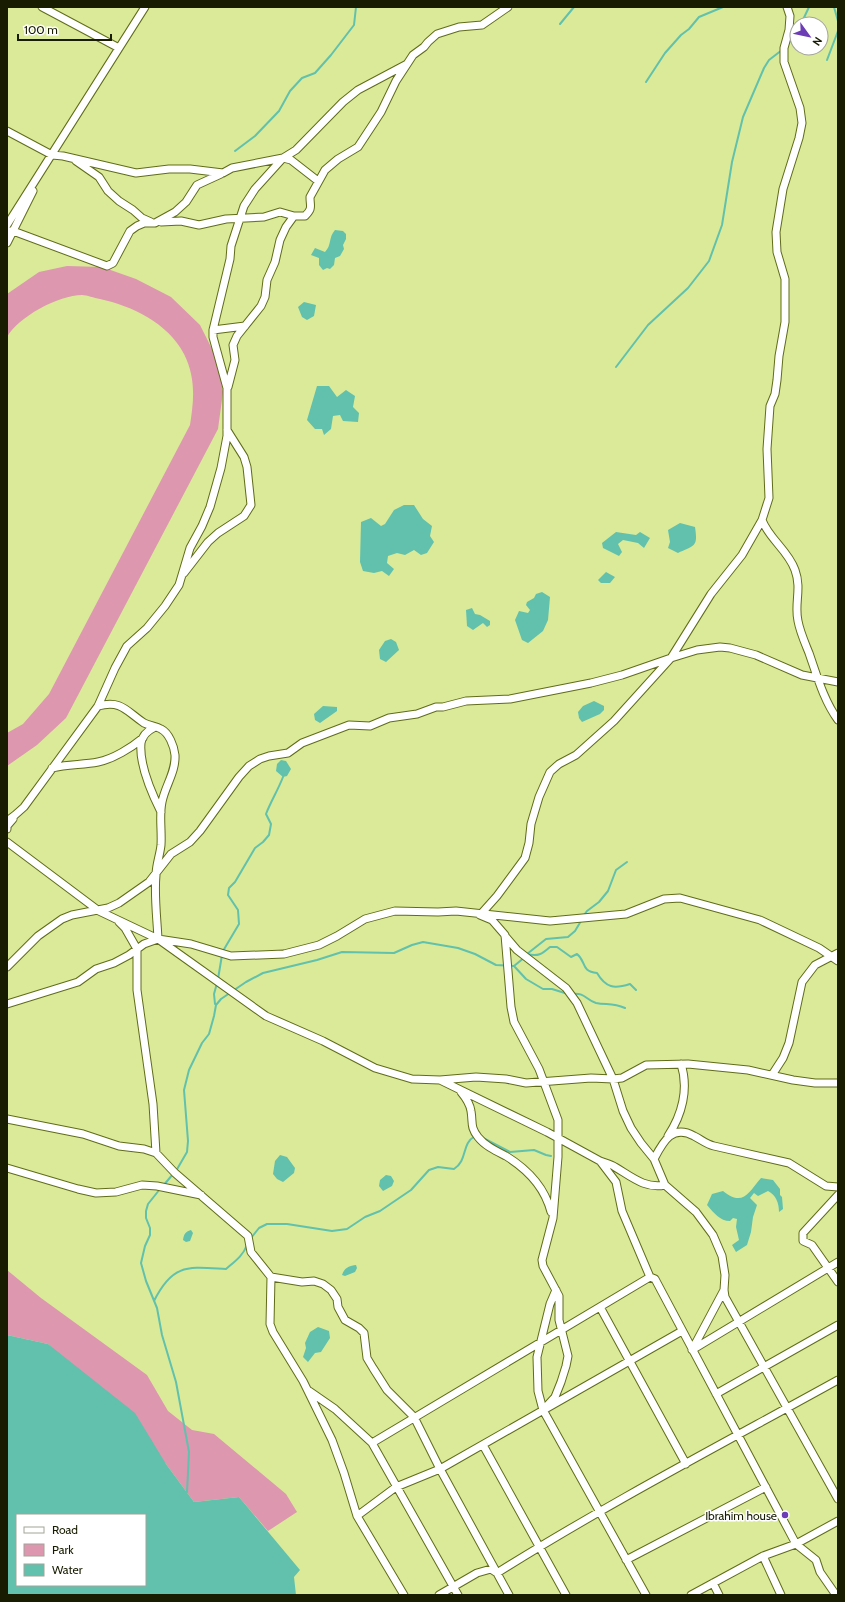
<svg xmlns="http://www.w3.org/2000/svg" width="845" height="1602" font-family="Cabin,sans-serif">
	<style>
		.green { fill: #dd97af }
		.water { fill: #61c1ac; fill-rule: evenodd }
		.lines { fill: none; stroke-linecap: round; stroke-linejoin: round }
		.stream { stroke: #61c1ac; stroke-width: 2 }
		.street-casing { stroke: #606c19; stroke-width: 9 }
		.street { stroke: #fff; stroke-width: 7 }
		.poi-dot { fill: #6d3db5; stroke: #fff; stroke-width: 1.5 }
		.labels { text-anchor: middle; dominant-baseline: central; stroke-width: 3; stroke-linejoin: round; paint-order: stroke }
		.poi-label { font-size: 12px; fill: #181c00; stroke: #fff; text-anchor: end }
	</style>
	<rect width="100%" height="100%" fill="#daea99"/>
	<!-- green -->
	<path class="green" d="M67 266 102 267 136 279 171 297 200 325 217 359 223 392 218 429 66 718 37 745 7 766V733L23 724 49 694 190 425C194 400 196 378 184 354 168 323 132 306 100 299 94 298 87 295 82 295 59 295 18 317 7 337V294L39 272Z
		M7 1270 41 1298 147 1375 168 1411 192 1430 214 1434 286 1494 297 1512 268 1531 239 1497 194 1502 166 1464 48 1344 7 1335Z"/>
	<!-- water -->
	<path class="water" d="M335 230 343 231 346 234V239L343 245 344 249 340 256 335 258 334 265 330 269 327 268 323 270 319 265V258L311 255 315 248 325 252C332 245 328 238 335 230Z
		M304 302 316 305 314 316 307 320 302 317 298 307Z
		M317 386H329L337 397 346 390 355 396 353 407 359 413 358 422 343 421 340 415 333 416 331 429 324 435 322 429H315L307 420Z
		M404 505H414L423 519 432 526 430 536 434 542 427 553 421 555 414 550 405 555 397 553 388 556 387 563 394 569 389 576 382 571 374 573 363 571 360 562 361 522 371 518 381 526 385 524 394 510Z
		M680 523 695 527C698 547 695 545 678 553L668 548 670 542 668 530Z
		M616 532 636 535 640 532 650 538 644 548 638 543 623 540 618 544 622 552 619 556 603 548 602 543Z
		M606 572 615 577 610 583H601L598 580Z
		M542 592 550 597 548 620 543 631 528 643 522 640 515 620 519 611 528 613 530 610 526 605 527 602 534 598 536 594Z
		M472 608 475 614 480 615 490 621V625L487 627 483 623 473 630 467 626 466 610Z
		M391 639 396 642 399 650 386 662 380 659 379 650 385 641Z
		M594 701 604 706V710L600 714 582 722 579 718 578 712 583 706Z
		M323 706 337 707V711L320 723 315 720 314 714Z
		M281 760 286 761 291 769 287 776 283 777 276 771 277 764Z
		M280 1155 287 1157 295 1168 294 1173 283 1182 277 1179 273 1174 275 1161Z
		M386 1175 391 1176 394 1181 392 1186 383 1191 379 1186 380 1180Z
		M761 1178 773 1180 780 1189V1195L782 1197 783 1209 779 1212C779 1203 776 1195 768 1191L758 1196 754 1193 750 1198 757 1205 753 1217 751 1232 747 1245 736 1252 732 1245 739 1240 736 1227 737 1219 733 1218 730 1221C720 1221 714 1213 707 1205L712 1194 723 1191C743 1207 748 1193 761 1178Z
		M191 1230 193 1233 190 1241 186 1242 183 1240C184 1234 185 1232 191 1230Z
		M356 1265 357 1268 355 1272 345 1276 342 1275C344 1268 349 1266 356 1265Z
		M318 1327 329 1331 330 1338 321 1352 315 1353 308 1362 303 1357 306 1348 305 1343 310 1332Z
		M7 1335 48 1344 135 1413 166 1464 194 1502 239 1497 300 1570 294 1577 296 1595H7ZM17 1515H145V1585H17Z"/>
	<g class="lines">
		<!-- stream -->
		<path class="stream" d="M834 7 838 21
			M560 24 574 7
			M801 24 809 7
			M788 44 797 32
			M827 60 838 31
			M646 82 665 53 681 35 689 29 699 17 723 7
			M235 151 255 136 279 111 290 91 302 78 315 73 331 55 354 25 356 7
			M616 367 648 325 688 288 709 261 722 225 732 162 743 117 764 68 769 60 782 50
			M584 915 587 911 599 902 608 891 616 870 627 862
			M223 951 239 924 238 910 228 895 229 888 235 882 255 848 263 842 269 835 271 824 266 814C271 801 278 790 283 777
			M527 954C538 957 542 954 550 947H557L571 957 577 954C587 962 580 971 597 973 606 988 614 989 630 984L636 990
			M527 954 546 939 568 937 575 931 581 921
			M514 966 526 979 543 989H552L568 994
			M218 979 222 955
			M572 994C585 992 586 1000 596 1003 607 1005 613 1003 625 1008
			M215 1004 214 994 217 983
			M483 1138 510 1152 534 1150 546 1155 551 1156
			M176 1171 187 1152 188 1141 184 1090 189 1070 202 1043 209 1034 214 1016 216 1005 221 999 246 982 263 973 317 960 342 952 394 953 412 945 423 942 458 948 475 954 496 965 514 966 525 957
			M163 1186 173 1174
			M160 1189 148 1204 146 1211V1218L150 1228V1235L145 1246 141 1263 146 1281 157 1308 162 1335 176 1382 189 1452 187 1492
			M251 1238 259 1228 267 1224H287L332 1231 347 1229 365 1217 380 1211 411 1190 429 1170 438 1167 454 1169C468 1160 461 1144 475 1136
			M154 1301C173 1263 188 1267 226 1269 234 1262 243 1256 247 1245"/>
		<defs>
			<path id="street" d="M42 7 119 48
				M7 131 52 155 63 156 136 173 169 169H190L223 173 232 168 283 158 291 160 318 181
				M76 161 99 177 108 191 119 201 133 210 142 218 151 222
				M161 222 181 221 199 225 226 219 264 217 280 212 294 216
				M7 225 145 7
				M7 231H13L107 266 113 263 130 231 137 226 144 223H155L175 212 186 202 197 185 221 174
				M7 243 33 191
				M213 330 245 326
				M228 387 235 360 233 345 237 336 261 306 265 297 267 280 275 262 280 240 286 227 294 216H305C313 208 310 207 310 197L325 170 338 159 358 147 381 112 396 81 413 55 424 47 428 42 437 34 459 27 482 25 508 7
				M762 520C769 539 788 550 795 570 802 589 794 604 798 621 800 632 805 643 809 653 817 676 824 701 838 720
				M184 573 208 542 218 533 244 516 251 505 247 467 244 457 227 430
				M98 706C122 700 126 711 144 723 150 726 156 726 161 729 169 733 174 746 175 755 176 772 165 786 162 802 159 816 162 830 161 845 160 855 156 865 156 875 154 895 157 918 158 939
				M155 727C149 730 142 735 141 743 139 764 152 794 161 812
				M52 768C67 764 83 765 98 762 113 759 131 748 143 738
				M7 821 15 815 24 807 98 706 115 668 127 646 147 628 165 606 179 585 190 548 202 526 210 507 221 468 227 436V388L213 337V330L230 259 231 246 244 206 255 189 283 158 296 150 343 102 358 90 407 64
				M7 829V826L13 819
				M7 842 99 911 158 939 266 1016 323 1041 375 1068 412 1079 440 1080 547 1132 600 1161 616 1182 622 1211 650 1277
				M119 922 125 928 137 949V990L153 1104 156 1153
				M505 936 517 950 566 988 577 1003 613 1079 623 1111 631 1128 641 1143 654 1159 665 1185 696 1212 713 1235 722 1256 725 1275 724 1290 725 1297 838 1499
				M7 967 38 936 62 919 72 915 108 908 119 903 149 882 171 854 190 842 200 831 239 777 249 766 260 759 269 756 288 753 302 743 349 725 370 726 389 718 417 714 436 707H443L466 701 510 699 591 683 622 675 671 658 697 650 720 647 730 648 756 655 802 675 838 682
				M7 1004 78 982 96 969 114 963 129 955 144 944 158 939 191 944 231 956 284 954 319 945 337 936 365 919 395 911 438 912 456 911 550 921 626 914 664 899 680 898 760 920 819 948 838 961
				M772 1075 783 1058 789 1043 802 982 815 965 838 953
				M440 1080 476 1077 506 1079 526 1083 591 1078 613 1079 622 1078 646 1065 688 1064 748 1070 793 1080 815 1083H838
				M461 1092C466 1098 470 1104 471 1111 473 1123 470 1127 478 1137 485 1146 496 1151 506 1156 527 1169 545 1188 551 1212
				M7 1119 83 1134 119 1146 144 1149 156 1153 175 1173 248 1236 251 1252 271 1277 270 1324 273 1332 303 1381 332 1440 344 1473 357 1516 404 1595
				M668 1136C682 1115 689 1089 681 1064
				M654 1159C663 1142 672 1124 694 1136 702 1140 706 1144 714 1146L789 1163 826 1186 838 1187
				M600 1161C605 1163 611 1164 615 1167 632 1177 645 1189 665 1185
				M7 1168 78 1189 96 1193 116 1192 142 1185 157 1186 201 1195
				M838 1195 803 1233V1241L812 1245 838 1282
				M271 1277 302 1282 314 1281 323 1284 331 1290 337 1299 338 1307 345 1320 359 1328 364 1333 367 1358 373 1368 387 1390 414 1417 440 1469 509 1595
				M556 1290 550 1304 537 1357 538 1391 543 1410 646 1595
				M600 1307 686 1464
				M692 1350 838 1262
				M692 1350 724 1290
				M309 1391 335 1409 372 1443
				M716 1394 838 1325
				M543 1410 555 1397 561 1382 566 1366 568 1356 559 1320V1296L543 1266 542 1260 553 1218 558 1157V1120L539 1069 514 1022 511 1007 505 935 492 920 480 915 497 896 525 858 529 843 531 824 539 797 550 772 559 764 576 755 614 721 671 658 711 594 742 555 762 520 769 498 767 449 770 406 775 394 777 380 779 356 785 322V279L777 252 776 232 783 189 799 138 802 123 800 108 784 62V48L789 30 790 16 787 7
				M483 1445 566 1595
				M357 1516 396 1487 440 1469 682 1331
				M763 1556 781 1595
				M626 1560 766 1487
				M713 1583 719 1595
				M439 1595 477 1573 491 1569 497 1573C607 1504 724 1443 838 1380
				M458 1595 372 1443 650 1277 655 1279 796 1544 816 1560 820 1572 836 1595
				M691 1595 763 1556 796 1544 838 1521"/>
		</defs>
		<!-- street casing -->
		<use href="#street" class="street-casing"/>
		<!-- street -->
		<use href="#street" class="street"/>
	</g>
	<!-- markers -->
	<circle class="poi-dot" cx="785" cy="1515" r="4"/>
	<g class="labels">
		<!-- poi labels -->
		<g class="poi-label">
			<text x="777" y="1515">Ibrahim house</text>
		</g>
	</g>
	<!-- border -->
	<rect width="845" height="1602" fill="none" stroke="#181c00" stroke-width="16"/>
	<!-- legend -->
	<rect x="16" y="1514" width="130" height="72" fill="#ffffff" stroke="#a3a499"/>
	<rect x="24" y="1527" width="20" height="6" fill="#ffffff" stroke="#a3a499"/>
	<text x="52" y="1534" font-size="12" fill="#181c00">Road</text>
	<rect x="24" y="1544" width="20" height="12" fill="#dd97af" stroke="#a3a499"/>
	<text x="52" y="1554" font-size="12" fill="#181c00">Park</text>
	<rect x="24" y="1564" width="20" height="12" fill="#61c1ac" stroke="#a3a499"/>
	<text x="52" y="1574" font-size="12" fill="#181c00">Water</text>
	<!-- north arrow -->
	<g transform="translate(809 36) rotate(123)"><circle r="19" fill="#ffffff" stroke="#a3a499"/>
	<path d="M0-3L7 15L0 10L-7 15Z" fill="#6d3db5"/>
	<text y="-6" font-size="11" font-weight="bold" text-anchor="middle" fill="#181c00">N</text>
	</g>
	<!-- scale -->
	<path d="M18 34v6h93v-6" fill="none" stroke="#181c00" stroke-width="2"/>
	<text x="24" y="34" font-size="12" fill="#181c00" stroke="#ffffff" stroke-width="3" paint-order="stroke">100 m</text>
</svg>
